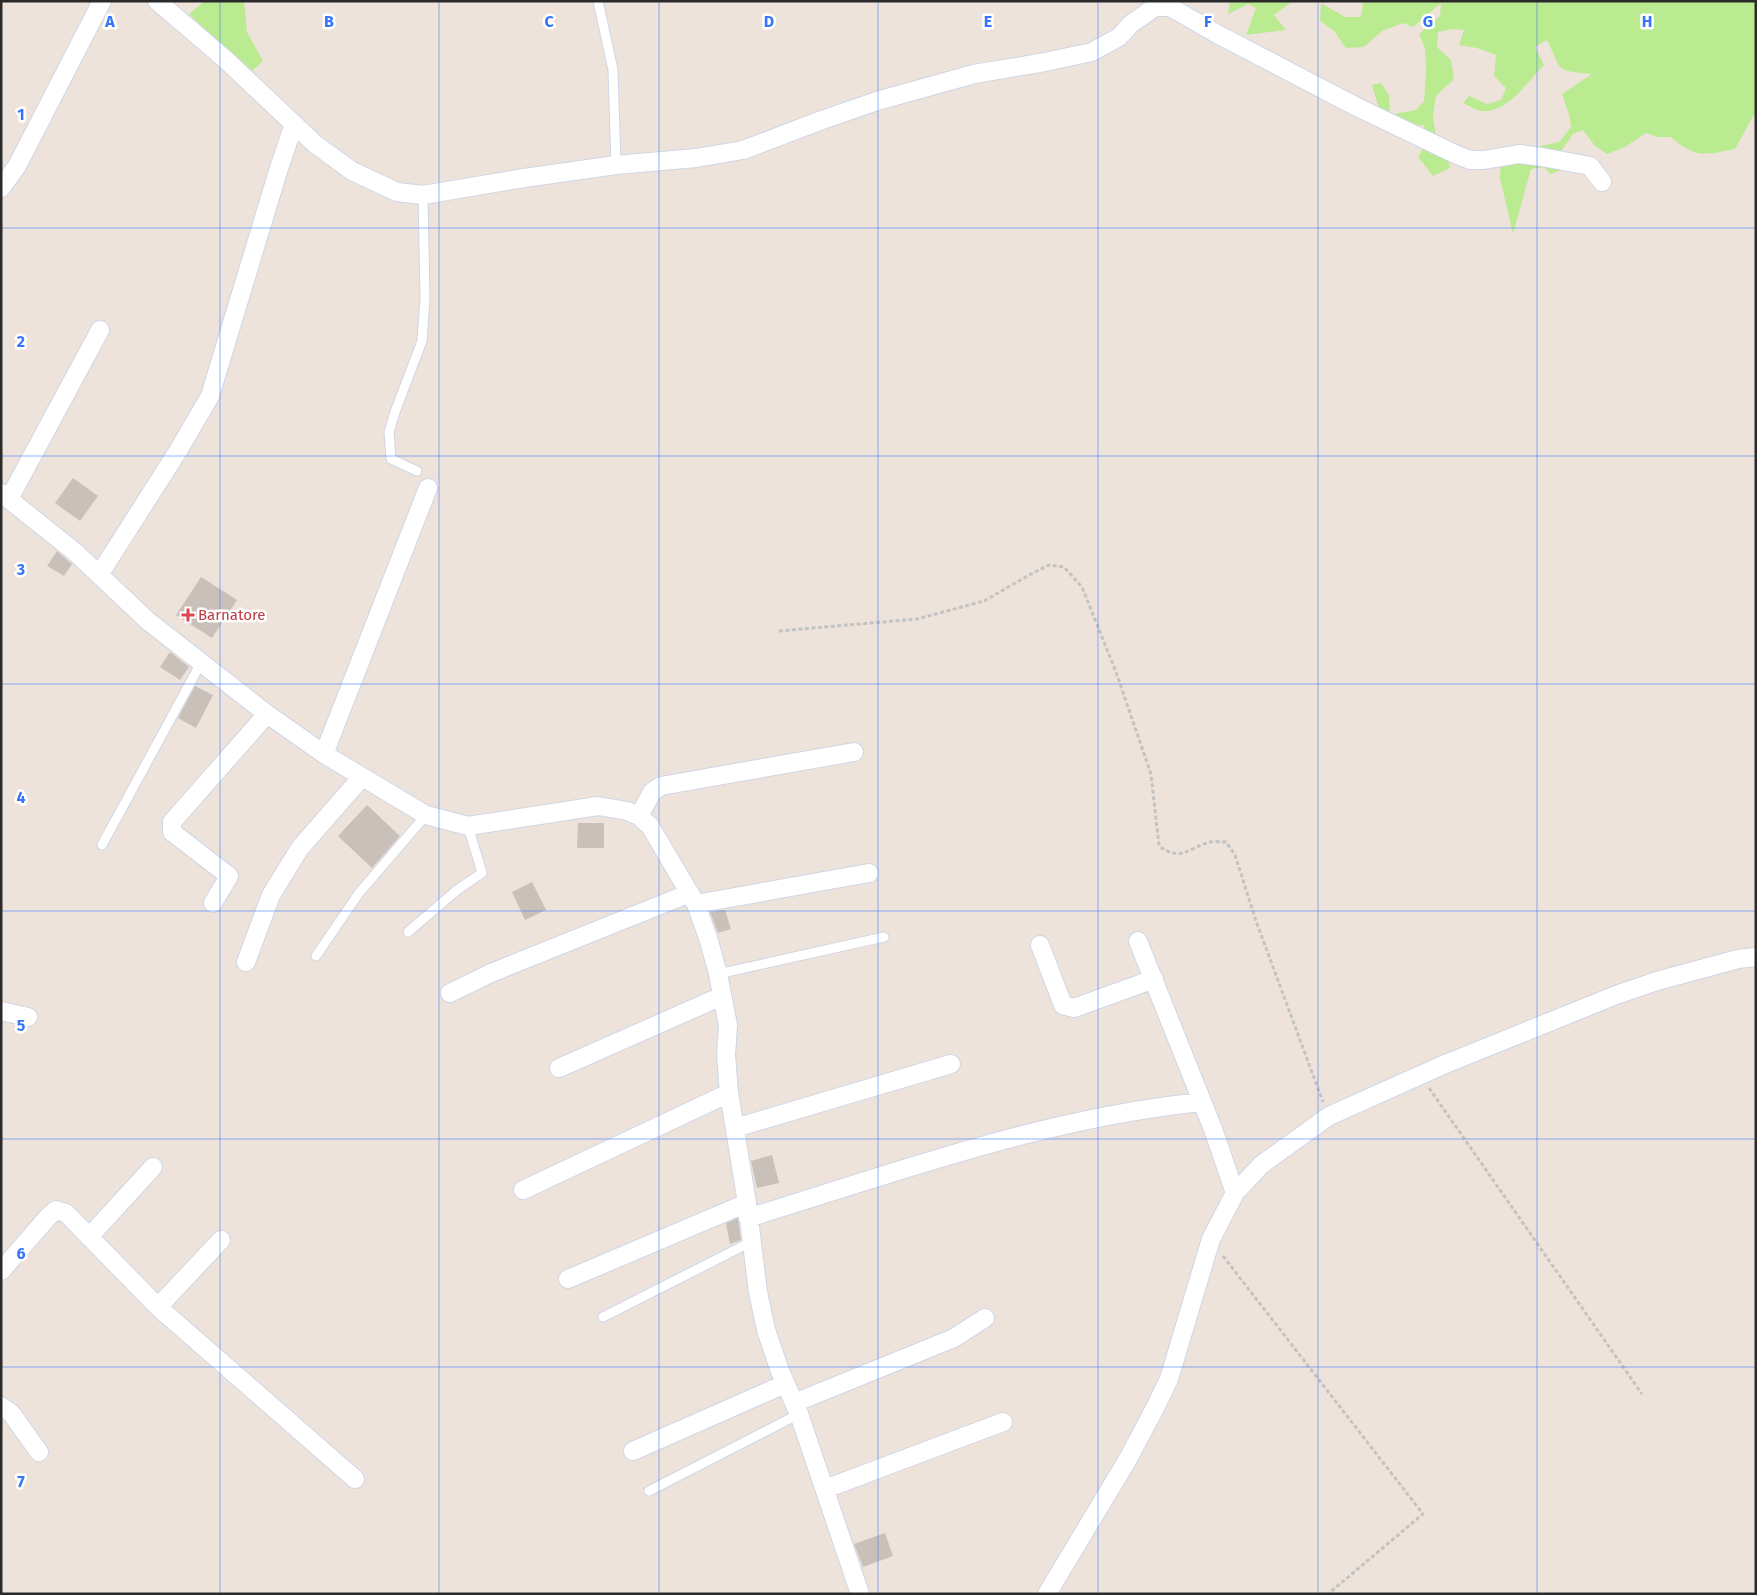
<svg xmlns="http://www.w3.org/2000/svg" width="1757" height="1595" font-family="'Fira Sans',sans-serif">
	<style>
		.green { fill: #bbeb90 }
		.building { fill: #c9c0ba }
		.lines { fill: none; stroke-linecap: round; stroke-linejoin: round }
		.lane-casing { stroke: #cfd6e5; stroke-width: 11 }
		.street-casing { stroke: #cfd6e5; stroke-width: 20 }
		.path { stroke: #c3c3c3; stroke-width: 3; stroke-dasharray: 4 2.5; stroke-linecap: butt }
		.lane { stroke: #fff; stroke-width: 9 }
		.street { stroke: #fff; stroke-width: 18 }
		.grid { fill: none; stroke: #3676ff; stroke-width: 1; stroke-opacity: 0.55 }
		.health-dot { fill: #e0444e; stroke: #fff; stroke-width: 2 }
		.labels { text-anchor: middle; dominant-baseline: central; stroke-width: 5; stroke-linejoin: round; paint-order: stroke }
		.health-label { font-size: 15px; fill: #be3a42; stroke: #fff; text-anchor: start }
		.grid-label { font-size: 16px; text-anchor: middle; font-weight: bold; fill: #3676ff; stroke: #fff; stroke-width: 5; stroke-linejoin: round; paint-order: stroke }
	</style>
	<rect width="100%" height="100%" fill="#eee3da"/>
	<!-- green -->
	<path class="green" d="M205 1H244L247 32 263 61 252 71C232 51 209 34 189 14Z
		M1230 1H1293L1274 15 1286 30 1246 35 1256 8 1248 4 1228 14Z
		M1363 1H1756V111L1735 149C1705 155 1696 159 1671 137H1658L1646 133 1625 147 1607 154 1595 146 1583 130 1573 134 1561 151 1542 150 1571 166 1550 174 1544 167 1531 169 1513 234 1500 178 1501 155 1559 142 1571 127 1569 115 1562 94 1592 74C1553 70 1563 72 1547 40L1535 47 1544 65C1528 81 1507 114 1482 111 1475 110 1469 106 1463 103L1469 96 1487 104 1501 100 1506 88 1494 76 1496 55 1477 48 1459 45 1464 30 1451 29 1438 32 1437 47 1451 60 1454 79 1436 96 1433 117 1436 135 1445 146 1450 168 1433 176 1418 157 1426 144 1424 125 1400 126 1379 109 1372 85 1381 83 1389 95 1390 115 1416 110 1424 101 1426 71 1425 48 1419 34 1440 16 1441 3 1413 27 1403 23 1382 31 1364 47 1346 48 1334 31 1320 21 1321 3 1345 17H1361Z"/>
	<!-- building -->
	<path class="building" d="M73 478 98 496 80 521 55 503Z
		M57 551 72 564 64 576 47 566Z
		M201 577 237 600 212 638 176 615Z
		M170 652 189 667 180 680 160 667Z
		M195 686 213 695 196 728 178 718Z
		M367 805 400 836 372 868 338 836Z
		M578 823H604V848H577Z
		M532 882 546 910 525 920 512 892Z
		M725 910 731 929 718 933 710 912Z
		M772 1155 779 1183 757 1188 751 1161Z
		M738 1218 741 1240 730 1244 726 1223Z
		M885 1533 893 1556 863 1567 854 1544Z"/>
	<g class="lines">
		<defs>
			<path id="lane" d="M598 1 613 70 616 165
				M417 471 391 459 389 432 395 412 422 341 425 299 423 195
				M102 845 201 663
				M408 932 457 890 482 873 468 826
				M316 956 359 893 426 815
				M718 974 884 937
				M603 1317 751 1242
				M649 1491 799 1414"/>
			<path id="street" d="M157 1 226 60 315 144 352 171 397 192 423 195 524 178 616 165 696 158 743 150 822 120 877 101 974 74 1040 63 1092 52 1119 37 1131 24 1155 7H1170L1219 35 1357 107 1455 154 1470 160H1484L1519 154 1542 157 1590 166 1602 182
				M1 188 17 166 102 1
				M1 493 75 552 148 621 267 714 324 754 426 815 468 826 598 806 627 811 639 816 650 826 696 904 709 941 718 974 728 1025 726 1055 729 1093 747 1203 758 1292 766 1330 780 1371 799 1414 860 1594
				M9 499 100 330
				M99 575 178 451 210 396 279 168 294 124
				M324 754 428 488
				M639 816 652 792 661 786 854 752
				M213 903 229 876 172 832V822L267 714
				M696 904 869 873
				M1138 941 1213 1129 1235 1193
				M1040 945 1063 1005 1074 1008 1154 979
				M246 962 271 895 300 848 362 777
				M450 993 491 973 690 893
				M1 1011 28 1017
				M559 1068 722 996
				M735 1128 951 1064
				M523 1190 729 1093
				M748 1218C897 1172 1045 1118 1201 1102
				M89 1237 153 1167
				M1 1271 48 1217 56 1210 66 1213 158 1307 355 1479
				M568 1279 747 1203
				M158 1307 221 1240
				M794 1403 954 1338 985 1318
				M1 1406 11 1413 39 1452
				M633 1451 785 1384
				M825 1489 1003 1422
				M1047 1594 1128 1459 1156 1406 1169 1379 1211 1239 1235 1193 1261 1165 1329 1116 1443 1065 1616 995 1657 981 1738 959 1756 957"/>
		</defs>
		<!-- lane casing -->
		<use href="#lane" class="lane-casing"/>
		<!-- street casing -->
		<use href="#street" class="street-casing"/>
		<!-- path -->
		<path class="path" d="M779 631 917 619 984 601 1031 574 1049 565 1064 567 1082 587 1116 672 1151 774 1159 846C1182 862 1188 848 1210 842 1215 841 1221 842 1226 842L1235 855 1256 921 1323 1102
			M1429 1088 1642 1394
			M1223 1256 1423 1514 1328 1594"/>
		<!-- lane -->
		<use href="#lane" class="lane"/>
		<!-- street -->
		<use href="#street" class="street"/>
	</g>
	<!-- grid -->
	<path class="grid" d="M220 1V1594M439 1V1594M659 1V1594M878 1V1594M1098 1V1594M1318 1V1594M1537 1V1594M1 228H1756M1 456H1756M1 684H1756M1 911H1756M1 1139H1756M1 1367H1756"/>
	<!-- markers -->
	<path class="health-dot" d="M185.5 607.5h5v5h5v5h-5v5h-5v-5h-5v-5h5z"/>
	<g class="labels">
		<!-- health labels -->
		<g class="health-label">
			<text x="198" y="615">Barnatore</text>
		</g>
	</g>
	<g class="grid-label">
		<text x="110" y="27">A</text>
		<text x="329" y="27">B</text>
		<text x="549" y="27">C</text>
		<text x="769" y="27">D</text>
		<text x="988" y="27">E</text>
		<text x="1208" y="27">F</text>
		<text x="1428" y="27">G</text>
		<text x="1647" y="27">H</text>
		<text x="21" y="120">1</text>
		<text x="21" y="347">2</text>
		<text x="21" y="575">3</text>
		<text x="21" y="803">4</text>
		<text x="21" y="1031">5</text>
		<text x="21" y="1259">6</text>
		<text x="21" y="1487">7</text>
	</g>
	<!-- border -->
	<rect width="1757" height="1595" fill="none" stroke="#2a2a2a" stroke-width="5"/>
</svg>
